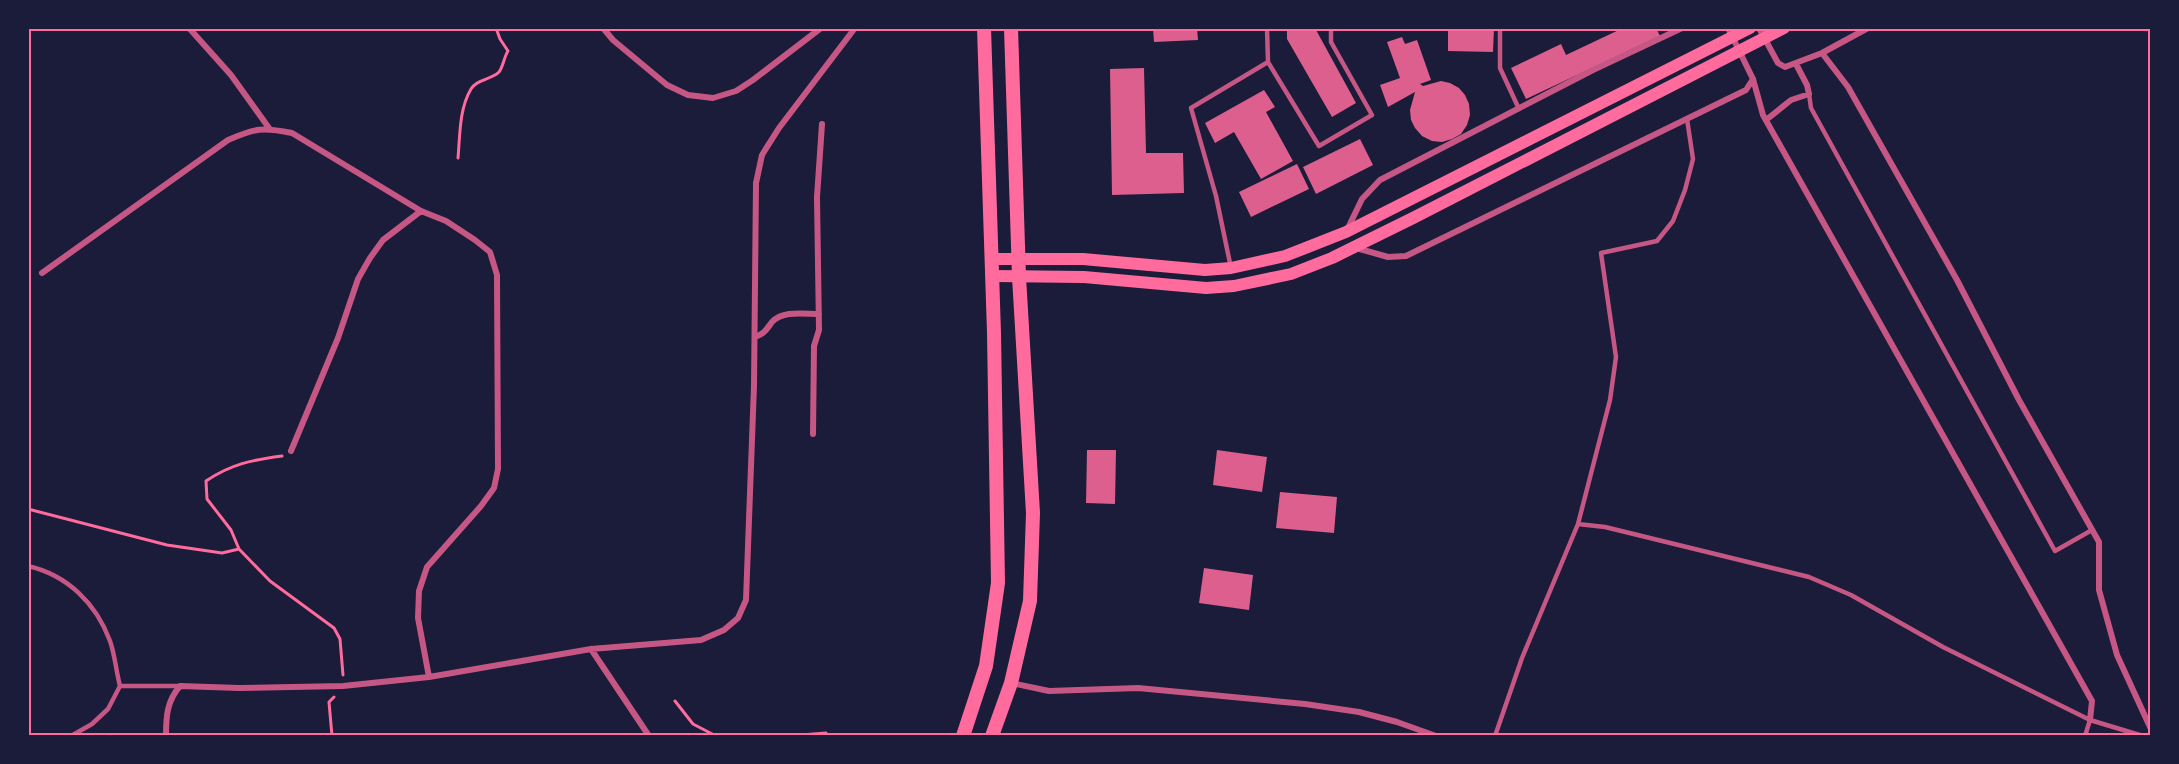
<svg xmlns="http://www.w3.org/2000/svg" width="2179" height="764" font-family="'Titillium Web',sans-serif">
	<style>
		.building { fill: #dd5f8e }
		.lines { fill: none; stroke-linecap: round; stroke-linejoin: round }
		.path { stroke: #ff6b9d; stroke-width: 3 }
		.service { stroke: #c65784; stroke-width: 4.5 }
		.minor { stroke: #c65784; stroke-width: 6 }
		.secondary { stroke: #ff6b9d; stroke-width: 12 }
		.primary { stroke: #ff6b9d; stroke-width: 14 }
		.neatline { fill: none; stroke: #ff6b9d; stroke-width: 2 }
	</style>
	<rect width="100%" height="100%" fill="#1b1b3a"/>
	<!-- building -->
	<path class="building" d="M1153 28H1197L1198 40 1154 42Z
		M1287 28H1315L1356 103 1332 117 1287 39Z
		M1448 28H1494L1493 52 1448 51Z
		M1623 28H1656L1660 36 1526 99 1511 68 1561 44 1566 55Z
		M1402 37 1405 44 1417 40 1431 80 1420 84 1423 86 1441 81 1450 83 1459 88 1465 95 1469 104 1470 115 1467 125 1461 134 1452 139 1442 142 1432 141 1422 136 1415 128 1411 120 1410 110 1415 92 1388 107 1380 85 1400 78 1387 42Z
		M1144 68 1146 153H1183L1184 193 1112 195 1110 69Z
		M1264 90 1275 107 1266 112 1293 161 1261 179 1234 132 1215 143 1205 123Z
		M1360 139 1373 165 1316 194 1303 167Z
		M1297 164 1309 189 1251 217 1239 192Z
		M1087 450H1116L1115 504 1086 503Z
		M1217 450 1267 457 1262 492 1213 485Z
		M1280 492 1337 497 1334 533 1276 528Z
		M1204 568 1253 575 1249 610 1199 603Z"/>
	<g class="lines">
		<!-- path -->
		<path class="path" d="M458 158C460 136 459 109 471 89 477 79 491 80 499 72 503 67 504 57 508 51L500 39 496 28
			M282 456C252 460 231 464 206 481L207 499 231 530 239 549 270 581 334 628 340 639 343 675
			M28 509 167 545 222 553 239 549
			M675 701 693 724 716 736
			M332 736 329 702 334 697
			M788 736 826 733V736"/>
		<!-- service -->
		<path class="service" d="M1267 28 1268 62 1319 146 1372 115 1331 42V28
			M1500 28V68L1519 109
			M1809 94 1811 108 2055 551 2092 530
			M1231 268 1216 196 1191 108 1268 62
			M1578 524 1605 527 1809 577 1851 595 1943 647 2090 720 2143 736
			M28 566C67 575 96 603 110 641 115 655 116 671 120 686
			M71 736 92 724 108 709 120 686H180
			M1495 736 1522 658 1578 524 1610 400 1616 357 1601 253 1657 241 1673 221 1685 190 1693 159 1687 119
			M2085 736 2090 720"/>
		<!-- minor -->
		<path class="minor" d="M189 28 231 75 269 128
			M603 28 613 40 667 85 688 95 713 98 736 91 753 80 821 28
			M1728 28 1753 79 1763 115 2092 701 2090 720
			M1759 28 1778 63 1785 67 1822 53 1868 28
			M1822 53 1848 87 1957 280 2019 400 2099 542V590L2117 655 2150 727
			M1766 120 1791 100 1809 94 1807 85 1796 64
			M1347 230 1362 199 1380 180 1593 70 1682 28
			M1356 248 1388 257 1406 256 1746 90 1753 79
			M42 273 228 140C256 128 262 127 292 133L421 211 446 221 475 240 490 252 497 275 498 469 494 488 481 506 427 567 419 591 418 618 429 677
			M755 337C765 333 766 330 772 322 783 310 804 314 819 314
			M813 434 814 346 819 330 817 197 822 124
			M291 451 338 338 358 279 370 258 383 240 421 211
			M591 649 649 736
			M1011 683 1049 691 1138 688 1305 704 1359 712 1397 722 1436 736
			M166 736C166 716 167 701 180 686L239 688 343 686 429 677 591 649 701 640 724 630 738 618 746 600 754 386 756 183 762 155 779 128 855 28"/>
		<!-- secondary -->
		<path class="secondary" d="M992 259H1083L1205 270 1231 268 1285 256 1346 232 1750 28
			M992 276 1084 277 1206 288 1234 286 1291 274 1332 258 1413 218 1784 28"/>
		<!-- primary -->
		<path class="primary" d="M963 736 986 666 998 583 994 333 984 28
			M992 736 1011 683 1030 601 1033 513 1019 277 1011 28"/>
	</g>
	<!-- border -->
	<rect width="2179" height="764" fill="none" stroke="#1b1b3a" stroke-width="60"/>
	<rect x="30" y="30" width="2119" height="704" class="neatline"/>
</svg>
